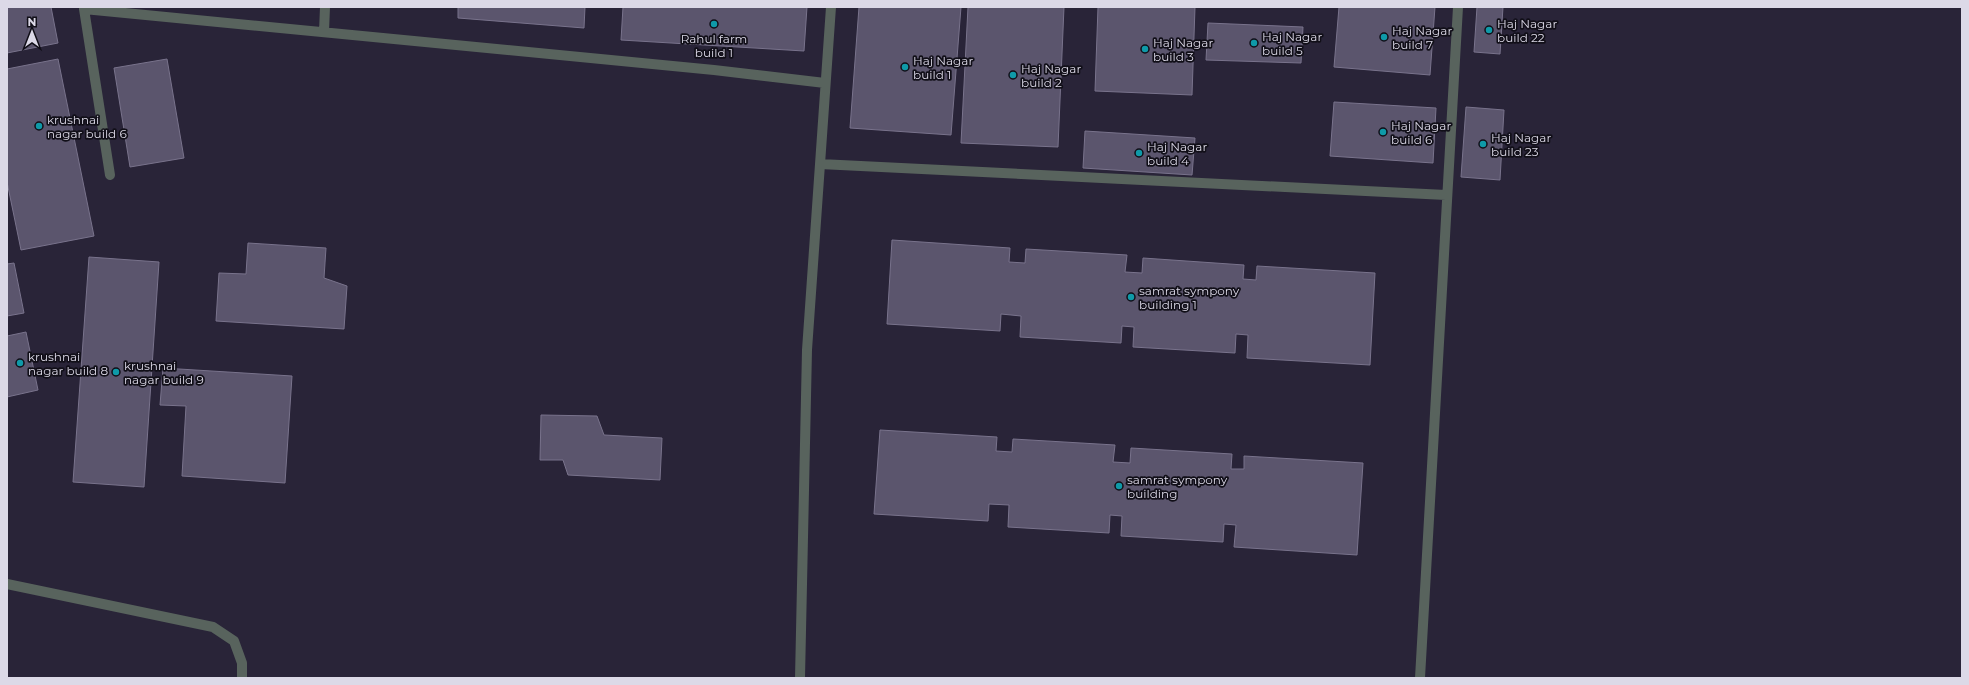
<svg xmlns="http://www.w3.org/2000/svg" width="1969" height="685" font-family="Montserrat,sans-serif">
	<style>
		.building { fill: #5b556d; stroke: #79738c }
		.lines { fill: none; stroke-linecap: round; stroke-linejoin: round }
		.street { stroke: #58635d; stroke-width: 10 }
		.culture-dot { fill: #0f9aa8; stroke: #110f18; stroke-width: 1.5 }
		.labels { text-anchor: middle; dominant-baseline: central; stroke-width: 3.5; stroke-linejoin: round; paint-order: stroke }
		.poi-label { font-size: 12px; fill: #dcd9e7; stroke: #110f18; text-anchor: start }
	</style>
	<rect width="100%" height="100%" fill="#292438"/>
	<!-- building -->
	<path class="building" d="M7 7H51L58 43 7 53Z
		M458 7H585L584 28 458 18Z
		M623 7H807L804 51 621 40Z
		M859 7H961L951 135 850 128Z
		M968 7H1064L1058 147 961 143Z
		M1098 7H1195L1192 95 1095 91Z
		M1339 7H1435L1430 75 1334 67Z
		M1477 7H1503L1500 54 1474 52Z
		M1208 23 1303 27 1301 63 1206 60Z
		M58 59 94 236 21 250 7 182V69Z
		M167 59 184 158 130 167 114 68Z
		M1334 102 1436 108 1433 163 1330 156Z
		M1466 107 1504 110 1500 180 1461 177Z
		M1085 131 1195 138 1192 175 1083 168Z
		M892 240 1010 248 1009 262 1025 263 1026 249 1127 255 1125 272 1142 273 1143 258 1244 265 1243 279 1256 280 1257 266 1375 273 1370 365 1247 358 1248 335 1236 334 1235 353 1133 347 1134 327 1122 326 1121 343 1020 337 1021 316 1001 314 1000 331 887 324Z
		M248 243 326 248 324 278 347 286 344 329 216 321 219 273 246 274Z
		M89 257 159 262 144 487 73 482Z
		M14 263 24 313 7 316V264Z
		M26 332 38 390 7 397V336Z
		M163 368 292 376 285 483 182 476 186 406 160 405Z
		M541 415 597 416 604 435 662 438 660 480 568 475 563 460H540Z
		M880 430 997 437 996 451 1012 452 1013 439 1115 445 1113 462 1130 463 1131 448 1232 454 1231 469H1244V456L1363 463 1357 555 1234 547 1236 525 1224 524 1223 542 1121 536 1122 516 1110 515 1109 533 1008 527 1009 505 989 504 988 521 874 514Z"/>
	<g class="lines">
		<!-- street -->
		<path class="street" d="M84 7V9L714 70 825 83
			M84 9 110 175
			M324 32 325 7
			M820 164 1446 195
			M7 584 213 627 234 641 242 663V678
			M800 678 807 350 831 7
			M1420 678 1458 7"/>
	</g>
	<!-- markers -->
	<g class="culture-dot">
		<circle cx="714" cy="24" r="4"/>
		<circle cx="1489" cy="30" r="4"/>
		<circle cx="1384" cy="37" r="4"/>
		<circle cx="1254" cy="43" r="4"/>
		<circle cx="1145" cy="49" r="4"/>
		<circle cx="905" cy="67" r="4"/>
		<circle cx="1013" cy="75" r="4"/>
		<circle cx="39" cy="126" r="4"/>
		<circle cx="1383" cy="132" r="4"/>
		<circle cx="1483" cy="144" r="4"/>
		<circle cx="1139" cy="153" r="4"/>
		<circle cx="1131" cy="297" r="4"/>
		<circle cx="20" cy="363" r="4"/>
		<circle cx="116" cy="372" r="4"/>
		<circle cx="1119" cy="486" r="4"/>
	</g>
	<g class="labels">
		<!-- poi labels -->
		<g class="poi-label">
			<text x="1497" y="23">Haj Nagar<tspan x="1497" dy="14">build 22</tspan></text>
			<text x="1392" y="30">Haj Nagar<tspan x="1392" dy="14">build 7</tspan></text>
			<text x="1262" y="36">Haj Nagar<tspan x="1262" dy="14">build 5</tspan></text>
			<text x="714" y="38" text-anchor="middle">Rahul farm<tspan x="714" dy="14">build 1</tspan></text>
			<text x="1153" y="42">Haj Nagar<tspan x="1153" dy="14">build 3</tspan></text>
			<text x="913" y="60">Haj Nagar<tspan x="913" dy="14">build 1</tspan></text>
			<text x="1021" y="68">Haj Nagar<tspan x="1021" dy="14">build 2</tspan></text>
			<text x="47" y="119">krushnai<tspan x="47" dy="14">nagar build 6</tspan></text>
			<text x="1391" y="125">Haj Nagar<tspan x="1391" dy="14">build 6</tspan></text>
			<text x="1491" y="137">Haj Nagar<tspan x="1491" dy="14">build 23</tspan></text>
			<text x="1147" y="146">Haj Nagar<tspan x="1147" dy="14">build 4</tspan></text>
			<text x="1139" y="290">samrat sympony<tspan x="1139" dy="14">building 1</tspan></text>
			<text x="28" y="356">krushnai<tspan x="28" dy="14">nagar build 8</tspan></text>
			<text x="124" y="365">krushnai<tspan x="124" dy="14">nagar build 9</tspan></text>
			<text x="1127" y="479">samrat sympony<tspan x="1127" dy="14">building</tspan></text>
		</g>
	</g>
	<!-- border -->
	<rect width="1969" height="685" fill="none" stroke="#dcd9e7" stroke-width="16"/>
	<!-- north arrow -->
	<g transform="translate(32 32)" stroke="#110f18" stroke-width="3" paint-order="stroke">
	<path d="M0-3L7 15L0 10L-7 15Z" fill="#dcd9e7"/>
	<text y="-6" font-size="11" font-weight="bold" text-anchor="middle" fill="#dcd9e7">N</text>
	</g>
</svg>
